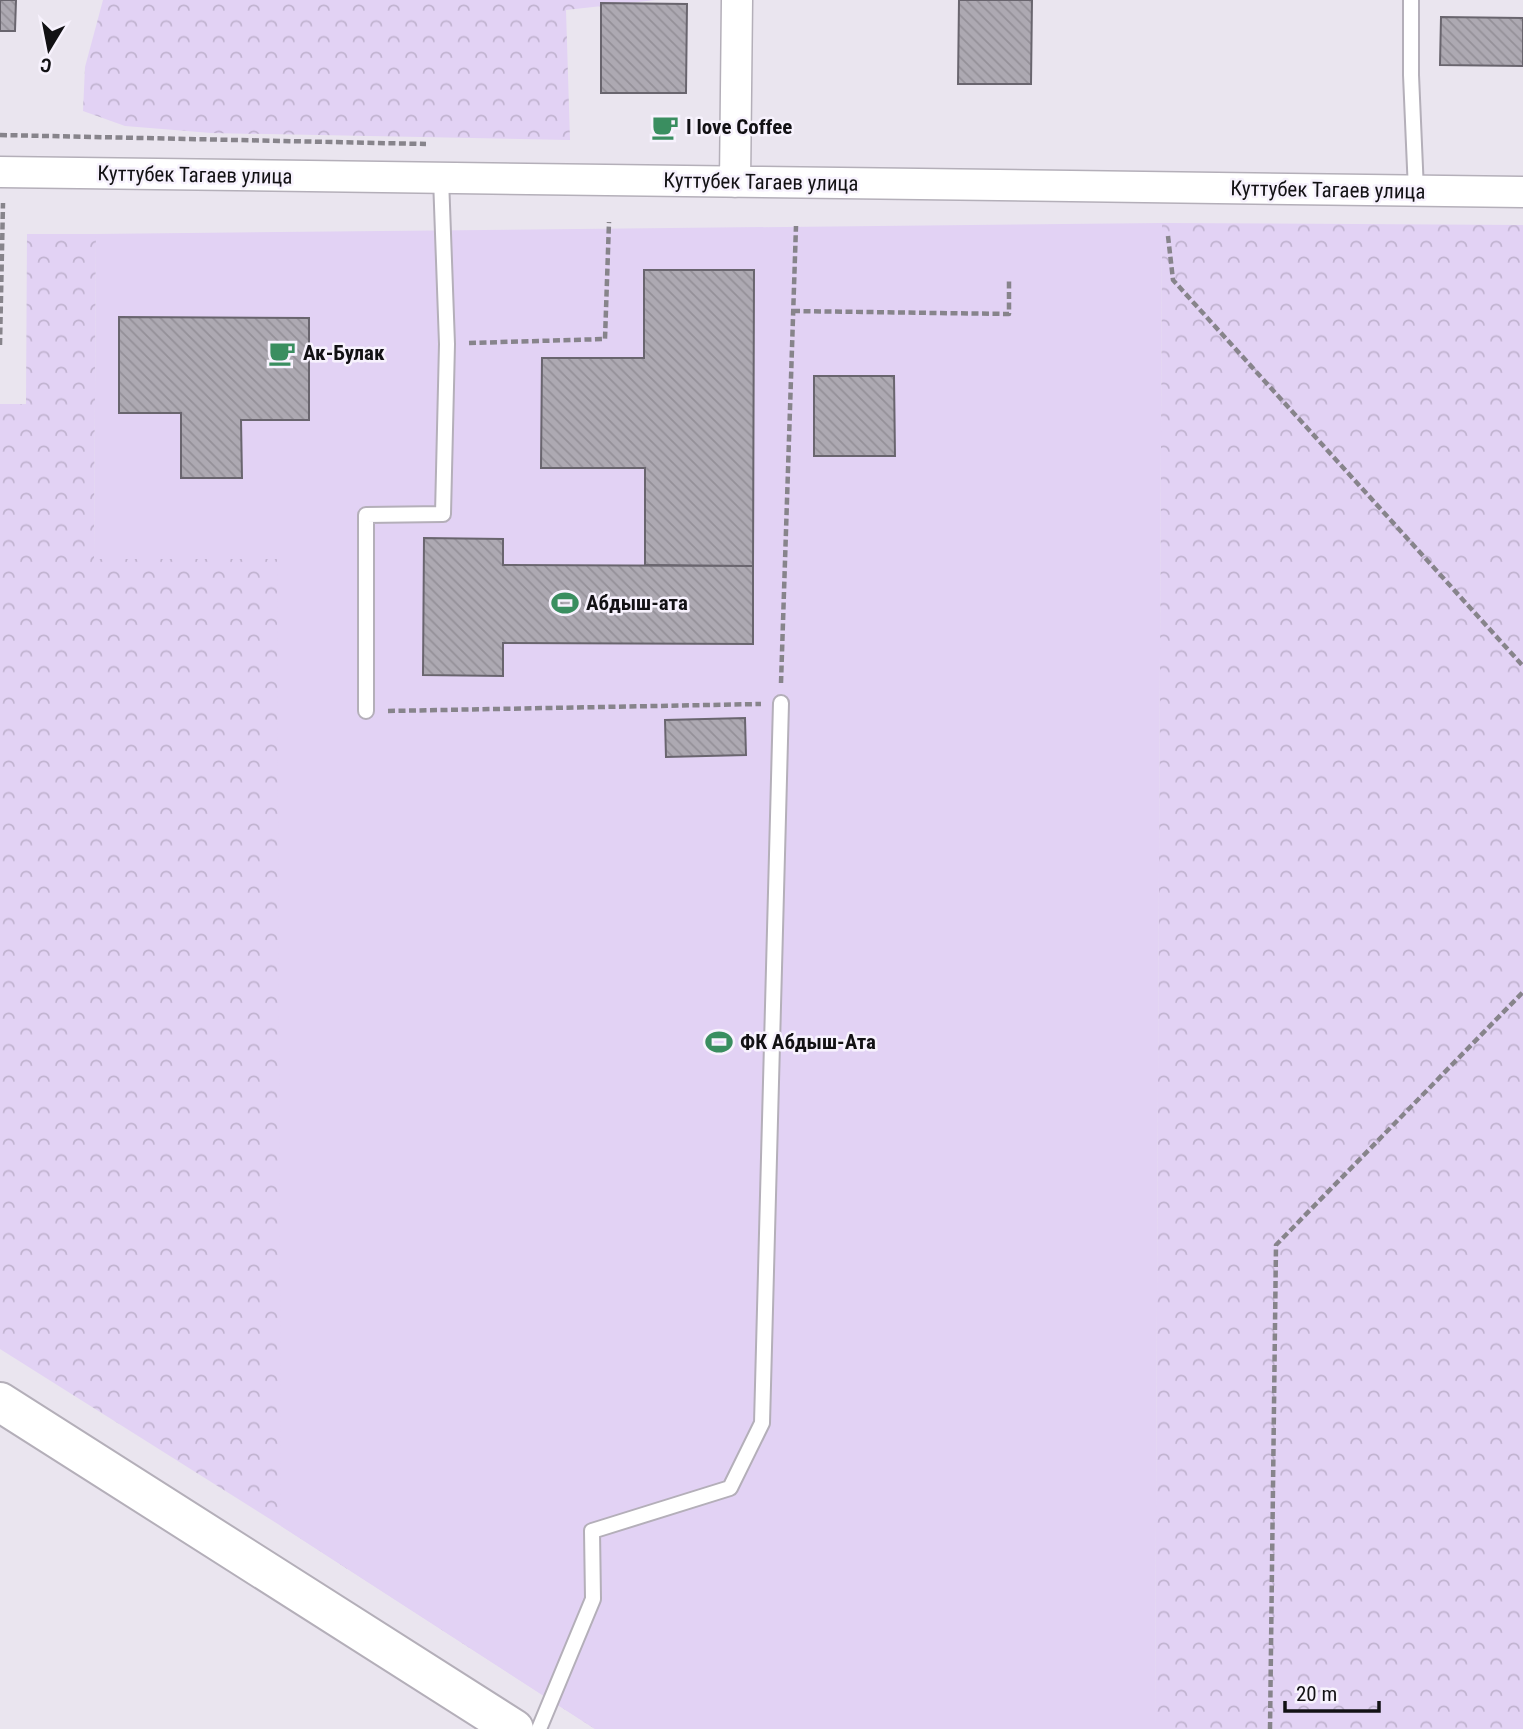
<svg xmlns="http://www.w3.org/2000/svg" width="1523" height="1729" font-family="'Roboto Condensed',sans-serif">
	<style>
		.forest { fill: url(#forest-crowns) }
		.pitch { fill: #e2d2f4 }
		.building { fill: url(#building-back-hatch); stroke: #69656e; stroke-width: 2 }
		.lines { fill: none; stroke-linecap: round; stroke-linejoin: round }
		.lane-casing { stroke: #b4afb9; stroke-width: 18 }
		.street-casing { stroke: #b4afb9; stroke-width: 33 }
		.secondary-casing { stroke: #b4afb9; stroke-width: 42 }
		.path { stroke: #87848b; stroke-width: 4.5; stroke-dasharray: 7 3.5; stroke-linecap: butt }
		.lane { stroke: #fff; stroke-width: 14 }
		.street { stroke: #fff; stroke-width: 30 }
		.secondary { stroke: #fff; stroke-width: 38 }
		.labels { text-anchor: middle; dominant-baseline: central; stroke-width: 5; stroke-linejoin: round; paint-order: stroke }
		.poi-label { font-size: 21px; font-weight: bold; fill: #121114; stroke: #f7f2fd; text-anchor: start }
		.street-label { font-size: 21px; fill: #121114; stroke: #f7f2fd }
	</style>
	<defs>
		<pattern id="forest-crowns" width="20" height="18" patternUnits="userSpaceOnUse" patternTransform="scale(1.75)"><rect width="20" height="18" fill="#e2d2f4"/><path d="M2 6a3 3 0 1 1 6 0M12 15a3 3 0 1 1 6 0" fill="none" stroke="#c1b3d0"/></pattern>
		<pattern id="building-back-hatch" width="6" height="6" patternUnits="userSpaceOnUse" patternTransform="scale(1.75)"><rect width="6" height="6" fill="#ada9b2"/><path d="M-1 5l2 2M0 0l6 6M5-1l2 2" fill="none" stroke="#949098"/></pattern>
	</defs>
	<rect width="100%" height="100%" fill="#eae5ef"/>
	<!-- forest -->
	<path class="forest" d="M103 0H656L566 10 570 140 211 133 125 126 83 111 85 67Z
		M1162 223 1523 225V1729H1155Z
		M27 234H96L94 559 277 558 595 1729 281 1526 0 1349V404H26Z"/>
	<!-- pitch -->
	<path class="pitch" d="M1162 223 1155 1729H595L281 1526 277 559H94L96 234Z"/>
	<!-- building -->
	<path class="building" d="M0 0H16L15 31H0Z
		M959 0H1032L1031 84H958Z
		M601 3 687 4 686 93H601Z
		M1441 17 1523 18V66L1440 65Z
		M644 270H754L753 566 645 565V468H541L542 358H644Z
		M119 317 309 318V420H241L242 478H181V413H119Z
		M814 376H894L895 456H814Z
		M424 538 503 539V565L753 566V644L503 643V676L423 675Z
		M745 718 746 755 666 757 665 720Z"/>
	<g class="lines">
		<defs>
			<path id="lane" d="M1411 0V75L1416 191
				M366 711V515L443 514 447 344 441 178
				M539 1729 593 1599 592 1531 730 1488 762 1423 781 703"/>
			<path id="street" d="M0 172 1523 192
				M735 182 737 0"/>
			<path id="secondary" d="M0 1402 514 1729"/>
		</defs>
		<!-- lane casing -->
		<use href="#lane" class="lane-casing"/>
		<!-- street casing -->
		<use href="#street" class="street-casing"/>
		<!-- secondary casing -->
		<use href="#secondary" class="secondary-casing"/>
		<!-- path -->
		<path class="path" d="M0 135 426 144
			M1168 236 1173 280 1523 666
			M793 311 1009 314V278
			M469 343 605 339 609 222
			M0 345 3 203
			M781 683 796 226
			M388 711 761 704
			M1270 1729 1276 1245 1523 992"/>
		<!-- lane -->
		<use href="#lane" class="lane"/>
		<!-- street -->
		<use href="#street" class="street"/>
		<!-- secondary -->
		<use href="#secondary" class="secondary"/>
	</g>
	<!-- icons -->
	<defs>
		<symbol id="cafe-bare" viewBox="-9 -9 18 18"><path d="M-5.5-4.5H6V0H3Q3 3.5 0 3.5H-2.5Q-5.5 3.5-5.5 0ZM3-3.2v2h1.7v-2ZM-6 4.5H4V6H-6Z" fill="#3a8e60" stroke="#f7f2fd" stroke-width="2.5" paint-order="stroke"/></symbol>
		<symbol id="stadium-bare" viewBox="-9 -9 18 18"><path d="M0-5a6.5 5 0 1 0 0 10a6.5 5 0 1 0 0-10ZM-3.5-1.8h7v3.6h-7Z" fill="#3a8e60" stroke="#f7f2fd" stroke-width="2.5" paint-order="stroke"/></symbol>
	</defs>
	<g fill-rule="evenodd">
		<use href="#cafe-bare" x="646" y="108" width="38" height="38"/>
		<use href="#cafe-bare" x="263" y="334" width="38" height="38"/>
		<use href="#stadium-bare" x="546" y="584" width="38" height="38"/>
		<use href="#stadium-bare" x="700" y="1023" width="38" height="38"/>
	</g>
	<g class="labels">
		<!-- poi labels -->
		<g class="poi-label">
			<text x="686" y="127">I love Coffee</text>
			<text x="303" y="353">Ак-Булак</text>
			<text x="586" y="603">Абдыш-ата</text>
			<text x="740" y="1042">ФК Абдыш-Ата</text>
		</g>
		<!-- street labels -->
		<g class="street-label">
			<text transform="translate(195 175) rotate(1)">Куттубек Тагаев улица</text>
			<text transform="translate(761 182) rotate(1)">Куттубек Тагаев улица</text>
			<text transform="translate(1328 190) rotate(1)">Куттубек Тагаев улица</text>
		</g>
	</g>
	<!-- north arrow -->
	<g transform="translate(49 49) rotate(190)" stroke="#f7f2fd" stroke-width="5" paint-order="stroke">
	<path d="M0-5L12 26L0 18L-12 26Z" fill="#121114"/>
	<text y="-10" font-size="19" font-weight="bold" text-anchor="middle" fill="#121114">С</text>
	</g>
	<!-- scale -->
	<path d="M1285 1701v10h94v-10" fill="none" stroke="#121114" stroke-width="3.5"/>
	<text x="1296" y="1701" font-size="21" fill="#121114" stroke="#f7f2fd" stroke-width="5" paint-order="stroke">20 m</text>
</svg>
